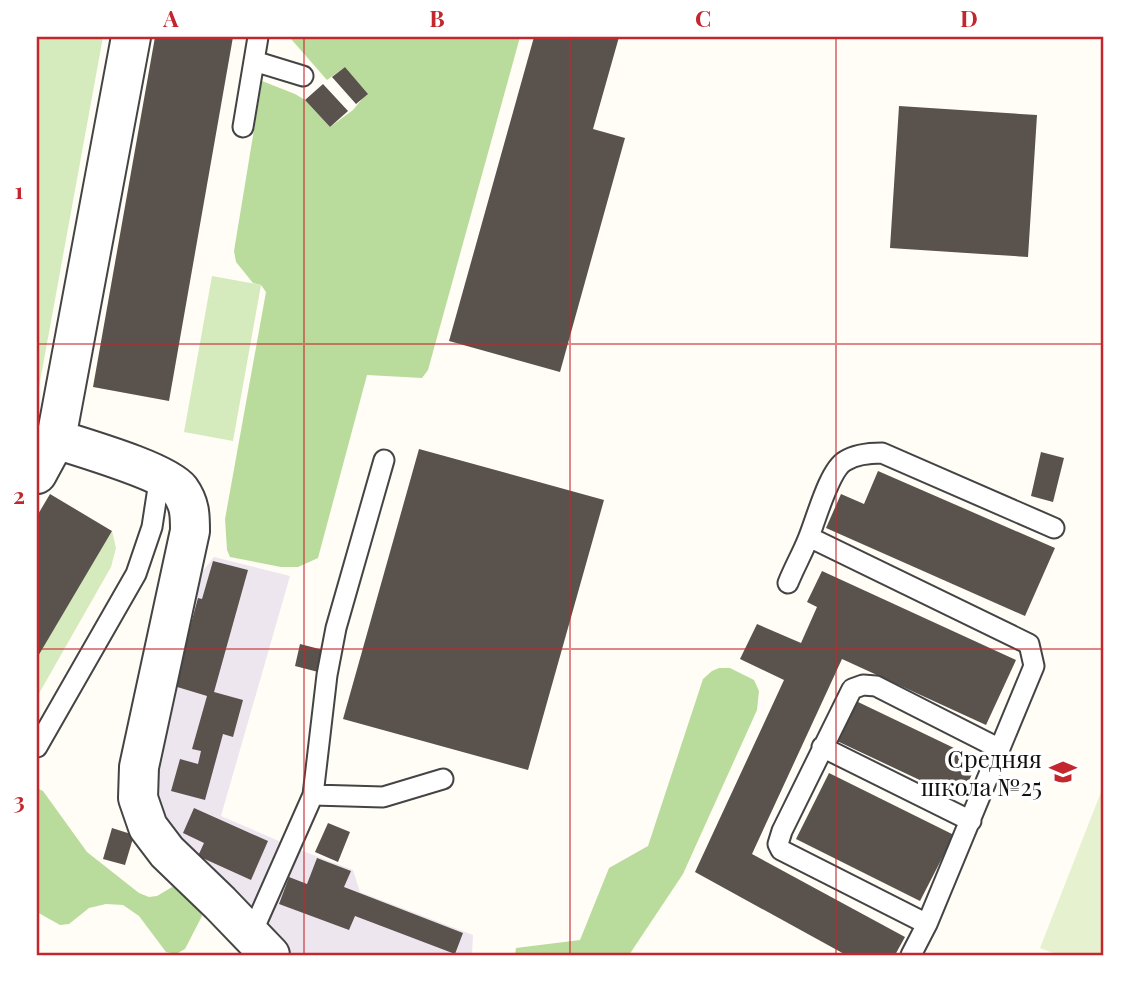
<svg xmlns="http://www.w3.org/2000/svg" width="1140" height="992" font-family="'Playfair Display',serif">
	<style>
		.industrial { fill: #eee6ef }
		.green { fill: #d5ebbd }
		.forest { fill: #b9dc9c }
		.pitch { fill: #e6f2cf }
		.building { fill: #5a524d }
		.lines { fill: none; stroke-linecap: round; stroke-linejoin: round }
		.service-casing { stroke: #444; stroke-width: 23 }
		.minor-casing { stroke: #444; stroke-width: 42 }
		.service { stroke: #fff; stroke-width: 19 }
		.minor { stroke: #fff; stroke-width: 38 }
		.grid { fill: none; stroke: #c4262e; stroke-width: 2; stroke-opacity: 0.55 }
		.labels { text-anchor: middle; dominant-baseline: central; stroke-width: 7; stroke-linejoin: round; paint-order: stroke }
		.poi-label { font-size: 24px; fill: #111; stroke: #fff; text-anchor: end }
		.neatline { fill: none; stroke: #c4262e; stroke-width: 2.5 }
		.grid-label { font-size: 23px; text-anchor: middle; font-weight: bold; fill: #c4262e }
	</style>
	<rect width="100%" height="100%" fill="#fffdf5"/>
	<!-- industrial -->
	<path class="industrial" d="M214 557 290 576 221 816 300 850 353 870 360 892 473 935 472 955H293L178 846 153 795 161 692 202 572Z"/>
	<!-- green -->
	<path class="green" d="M37 37H103L37 398Z
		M212 276 261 285 233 441 184 432Z
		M112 531 116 548 111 567 37 697V658Z"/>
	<!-- forest -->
	<path class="forest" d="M291 37H520L428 370 422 378 367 375 318 558 298 567H281L230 557 227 550 225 519 266 292 261 285 253 283 236 262 234 251 262 81 295 94 305 100 330 127 353 110 367 93 345 67 327 80 291 39Z
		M719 668H730L754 680 759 691 757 710 683 874 629 955H515L516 948 580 940 609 868 648 846 703 679 712 671Z
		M37 788 43 791 87 852 139 893 149 897 157 896 172 887 185 891 200 908 202 916 185 949 176 954 166 952 139 916 123 905 106 904 89 908 69 924 60 925 37 912Z"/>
	<!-- pitch -->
	<path class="pitch" d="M1103 787V955H1058L1040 948Z"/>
	<!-- building -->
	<path class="building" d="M155 37H233L169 401 93 387Z
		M534 37H619L593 129 625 138 560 372 449 341Z
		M345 67 368 94 356 104 332 77Z
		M323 84 348 111 330 127 305 100Z
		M899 106 1037 115 1028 257 890 248Z
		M419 449 604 500 528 770 343 719Z
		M1041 452 1064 458 1053 502 1031 496Z
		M878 471 1055 548 1025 616 826 528 841 494 864 504Z
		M50 494 112 531 37 658V516Z
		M213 561 248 570 214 692 243 700 233 737 223 734 205 800 171 791 180 759 198 764 201 751 192 749 207 696 174 686 198 598 202 599Z
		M822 571 1016 660 986 725 842 659 752 854 905 937 895 955H846L695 872 784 680 740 659 757 624 801 643 817 607 807 602Z
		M300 644 327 651 322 673 295 666Z
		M856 701 979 760 960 799 837 741Z
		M829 773 954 835 920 901 796 839Z
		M194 808 268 841 251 880 198 856 204 843 183 833Z
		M328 823 350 832 338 862 315 852Z
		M112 828 134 835 125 865 103 859Z
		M317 858 351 871 344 887 463 933 455 954 355 916 349 930 279 904 289 877 307 884Z"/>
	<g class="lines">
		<defs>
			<path id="service" d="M254 61 303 76
				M243 127 258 37
				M809 537 1029 644 1034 666 927 924 911 955
				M788 583C794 568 802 554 808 539 816 520 829 470 845 461 856 454 870 453 882 453L1054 528
				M37 747 136 574 152 527 160 475
				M822 747 971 821
				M313 795 327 675 336 628 384 460
				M927 924 781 850 778 844 782 831 852 689 863 685 876 686 1000 749
				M251 935 313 795 383 797 443 779"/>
			<path id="minor" d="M56 439C83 448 165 471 180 490 190 504 190 515 190 531L139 767 138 798 148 827 167 852 220 903 270 955
				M37 474 56 439 131 37"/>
		</defs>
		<!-- service casing -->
		<use href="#service" class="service-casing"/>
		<!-- minor casing -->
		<use href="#minor" class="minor-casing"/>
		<!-- service -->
		<use href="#service" class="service"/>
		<!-- minor -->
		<use href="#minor" class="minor"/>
	</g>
	<!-- grid -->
	<path class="grid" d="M304 37V955M570 37V955M836 37V955M37 344H1103M37 649H1103"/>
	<!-- icons -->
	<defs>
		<symbol id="school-bare" viewBox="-9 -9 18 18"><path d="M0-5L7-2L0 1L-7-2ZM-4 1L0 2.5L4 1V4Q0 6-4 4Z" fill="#c4262e" stroke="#fff" stroke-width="2.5" paint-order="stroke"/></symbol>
	</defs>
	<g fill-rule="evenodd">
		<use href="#school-bare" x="1044" y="753" width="38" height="38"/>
	</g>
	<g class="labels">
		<!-- poi labels -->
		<g class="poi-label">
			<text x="1042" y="758">Средняя<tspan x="1042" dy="28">школа №25</tspan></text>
		</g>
	</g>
	<!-- border -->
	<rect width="1140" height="992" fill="none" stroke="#ffffff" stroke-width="77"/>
	<rect x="38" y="38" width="1064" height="916" class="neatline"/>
	<g class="grid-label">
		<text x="171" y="27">A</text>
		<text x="437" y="27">B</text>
		<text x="703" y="27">C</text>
		<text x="969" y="27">D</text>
		<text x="19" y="199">1</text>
		<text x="19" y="504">2</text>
		<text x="19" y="809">3</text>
	</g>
</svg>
